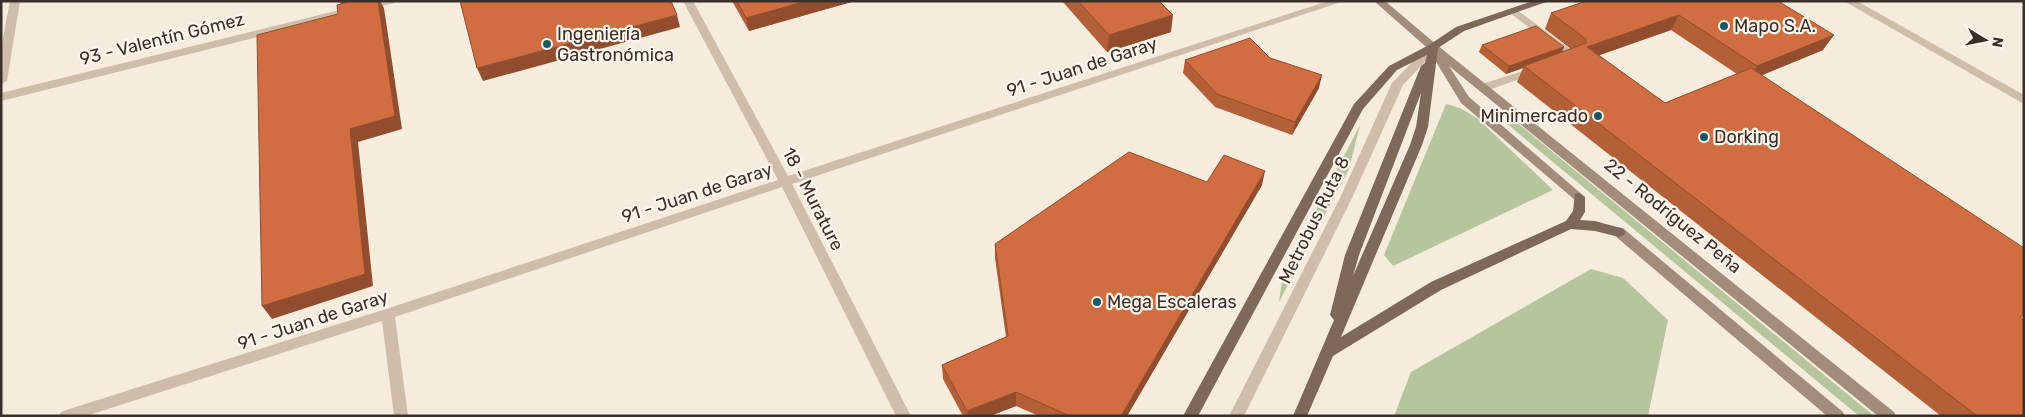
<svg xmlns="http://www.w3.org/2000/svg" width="2025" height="417" font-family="Rubik,sans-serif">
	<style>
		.green { fill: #b5c69c }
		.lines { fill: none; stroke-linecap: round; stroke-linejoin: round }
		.lane { fill: #cfbda9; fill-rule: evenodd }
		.street { fill: #cfbda9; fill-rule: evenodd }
		.secondary { fill: #a38c79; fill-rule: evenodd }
		.primary { fill: #7e6859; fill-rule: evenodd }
		.wall { fill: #b35f38; fill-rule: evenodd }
		.shaded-wall { fill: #924d2e }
		.building { fill: #d06e41; stroke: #924d2e }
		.poi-dot { fill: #1a5761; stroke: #fcf5ec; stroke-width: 2 }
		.labels { text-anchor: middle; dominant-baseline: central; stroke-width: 4.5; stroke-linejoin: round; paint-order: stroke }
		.poi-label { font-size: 18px; fill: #3b3029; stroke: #fcf5ec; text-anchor: start }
		.street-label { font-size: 18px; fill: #3b3029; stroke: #fcf5ec }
	</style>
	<rect width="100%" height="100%" fill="#f5ecde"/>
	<!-- green -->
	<path class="green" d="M1446 104 1460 108 1477 118 1553 190 1393 266 1384 255Z
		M1515 121 1874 416H1859L1506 123Z
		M1360 125 1349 169 1279 302 1283 274Z
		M1591 269 1623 278 1668 320 1648 416H1394L1411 372Z"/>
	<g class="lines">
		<!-- lane -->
		<path class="lane" d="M1514 8 1577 54 1578 56C1575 61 1568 63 1562 61L1561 59 1565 55 1510 13 1509 11Z
			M1433 44 1437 45 1438 47 1437 49 1403 85 1352 198 1244 416H1229L1340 198 1392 83 1429 45Z
			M1535 67 1540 70 1539 72 1483 92 1477 88 1479 85Z"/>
		<!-- street -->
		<path class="street" d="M10 1H20L7 81 1 84V49Z
			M376 1H395L394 3 1 101V93Z
			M683 1H693L788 176 1328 1H1344L792 184 911 416H896L782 187 395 317 408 416H394L382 321 86 416H59L61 412 66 410 386 309 778 180Z
			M1844 1H1857L2024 95V104Z"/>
		<!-- secondary -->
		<path class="secondary" d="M1374 1H1385L1437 45 1894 412 1896 416H1878L1449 66 1469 97 1585 197 1579 201 1575 200 1461 103 1432 55 1433 53Z
			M1619 227 1624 229 1843 412 1845 416H1827L1614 235 1613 232 1614 229Z"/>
		<!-- primary -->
		<path class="primary" d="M1533 1H1549L1464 31 1438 48 1428 127 1422 145 1341 337 1431 282 1566 221 1573 211 1575 194 1579 193 1585 197V212L1580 220 1595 221 1624 229 1625 232 1624 235 1619 237 1595 231 1571 229 1441 290 1333 356 1307 416H1293L1334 320 1330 315 1345 255 1421 66 1425 63 1427 55 1397 70 1363 109 1198 416H1183L1354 104 1389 66 1429 45 1456 27ZM1421 93 1416 127 1410 145 1353 276 1359 255Z"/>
	</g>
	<!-- wall -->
	<path class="wall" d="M732 1H855L749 31Z
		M1062 1H1159L1171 32 1107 52Z
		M1778 1 1823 50 1762 75 2024 416H1941L1517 82 1523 68 1506 74 1479 52 1482 45 1564 47 1562 52 1571 49 1545 29 1551 13ZM1671 30 1737 74 1665 103 1599 55Z
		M1270 58 1319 88 1292 135 1215 107 1183 73 1185 60Z
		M1207 182 1262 185 1127 416H1039L1016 406 990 416H963L943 379 942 365 1006 337 995 258V244Z"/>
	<!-- shaded-wall -->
	<path class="shaded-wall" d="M339 1H372L343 7Z
		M378 1H380L384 8 402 129 358 142 373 286 272 319 262 306 350 129Z
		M807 1H855L749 31 746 18Z
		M677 15 680 27 483 81 477 68Z
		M1173 15 1171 32 1107 52 1109 35Z
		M1679 15 1671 30 1580 62 1587 47Z
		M1834 35 1823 50 1748 81 1757 66Z
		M1564 47 1561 54 1524 66 1523 68 1506 74 1509 66Z
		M1322 75 1319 88 1292 135 1295 122Z
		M1265 171 1262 185 1127 416H1121Z
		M1016 392V406L990 416H968L967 411Z"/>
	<!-- building -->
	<path class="building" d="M351 1H378L395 116 350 129 365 274 262 306 257 35 338 14 337 5Z
		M460 1H671L677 15 477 68Z
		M737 1H807L746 18Z
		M1078 1H1159L1173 15 1109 35Z
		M1586 1H1778L1834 35 1757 66 1679 15 1587 47 1665 103 1751 68 2024 248V315L2020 317 2024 320V416H1977L1524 66 1586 43V39L1551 13Z
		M1536 26 1564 47 1509 66 1482 45Z
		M1250 38 1270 58 1322 75 1295 122 1217 94 1185 60Z
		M1129 152 1207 182 1224 155 1265 171 1121 416H1070L1016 392 967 411 942 365 1008 336 995 244Z"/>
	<!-- markers -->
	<g class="poi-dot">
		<circle cx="1724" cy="26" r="5"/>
		<circle cx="547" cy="44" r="5"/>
		<circle cx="1598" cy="116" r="5"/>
		<circle cx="1704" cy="137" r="5"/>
		<circle cx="1097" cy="302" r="5"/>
	</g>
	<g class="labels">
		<!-- poi labels -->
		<g class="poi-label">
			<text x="1734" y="26">Mapo S.A.</text>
			<text x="557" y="34">Ingeniería<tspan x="557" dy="21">Gastronómica</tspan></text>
			<text x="1588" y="116" text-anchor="end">Minimercado</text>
			<text x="1714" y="137">Dorking</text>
			<text x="1107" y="302">Mega Escaleras</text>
		</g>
		<!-- street labels -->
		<g class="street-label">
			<text transform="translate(162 39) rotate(-14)">93 - Valentín Gómez</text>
			<text transform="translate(1082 67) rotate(-18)">91 - Juan de Garay</text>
			<text transform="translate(697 193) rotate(-18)">91 - Juan de Garay</text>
			<text transform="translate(813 199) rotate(63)">18 - Murature</text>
			<text transform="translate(1673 216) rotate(39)">22 - Rodríguez Peña</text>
			<text transform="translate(1314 220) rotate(-64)">Metrobus Ruta 8</text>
			<text transform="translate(313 320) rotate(-18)">91 - Juan de Garay</text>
		</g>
	</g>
	<!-- border -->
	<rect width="2025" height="417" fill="none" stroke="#3b3029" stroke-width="5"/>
	<!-- north arrow -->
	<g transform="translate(1985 40) rotate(100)" stroke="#fcf5ec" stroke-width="4" paint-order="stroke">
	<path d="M0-4L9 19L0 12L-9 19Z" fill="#3b3029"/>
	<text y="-8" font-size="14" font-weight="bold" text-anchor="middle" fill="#3b3029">N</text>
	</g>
</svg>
